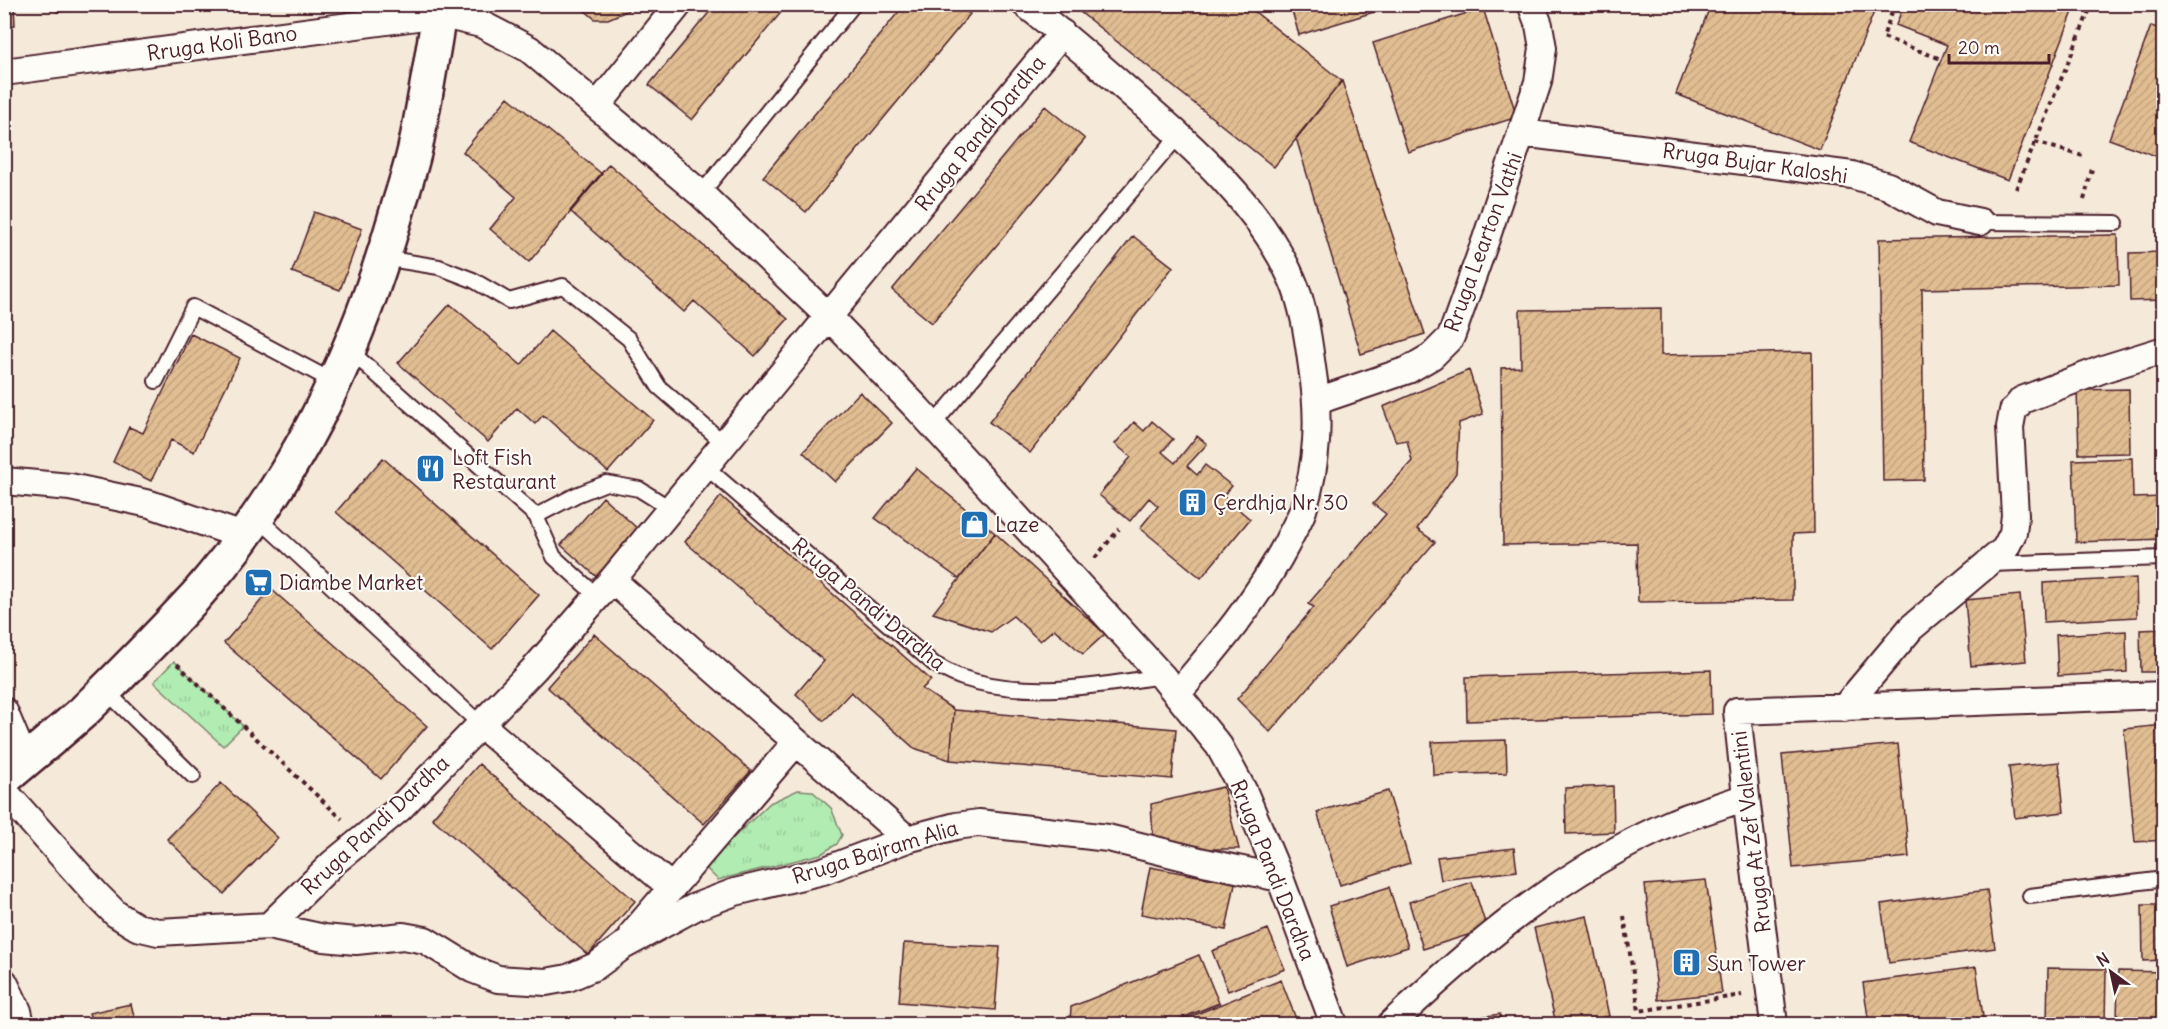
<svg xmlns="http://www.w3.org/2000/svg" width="2168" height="1029" font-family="Delius,sans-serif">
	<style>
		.park { fill: url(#park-tufts); stroke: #7e866e; stroke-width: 1.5 }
		.building { fill: url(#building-hatch); stroke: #4a1f2b; stroke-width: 1.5 }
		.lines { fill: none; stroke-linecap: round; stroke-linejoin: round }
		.service-casing { stroke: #4a1f2b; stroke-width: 18 }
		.minor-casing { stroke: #4a1f2b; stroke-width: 30 }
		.tertiary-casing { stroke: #4a1f2b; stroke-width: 38 }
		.path { stroke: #4a1f2b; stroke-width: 4; stroke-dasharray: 4.5 4.5; stroke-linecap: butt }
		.service { stroke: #fdfcf7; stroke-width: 14 }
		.minor { stroke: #fdfcf7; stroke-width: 26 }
		.tertiary { stroke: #fdfcf7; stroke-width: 33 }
		.labels { text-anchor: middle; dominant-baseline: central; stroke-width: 4.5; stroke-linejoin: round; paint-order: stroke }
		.street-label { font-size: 21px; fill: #4a1f2b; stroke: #fdfcf7 }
		.poi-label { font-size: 21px; fill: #4a1f2b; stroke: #fdfcf7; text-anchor: start }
	</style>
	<defs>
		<pattern id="park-tufts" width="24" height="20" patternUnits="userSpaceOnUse" patternTransform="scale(1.5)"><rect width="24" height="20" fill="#b1ecb2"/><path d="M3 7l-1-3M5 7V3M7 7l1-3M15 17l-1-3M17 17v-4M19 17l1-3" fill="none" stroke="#9aca99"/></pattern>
		<pattern id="building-hatch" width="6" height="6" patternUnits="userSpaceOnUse" patternTransform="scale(1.5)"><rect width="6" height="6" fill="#e1bd92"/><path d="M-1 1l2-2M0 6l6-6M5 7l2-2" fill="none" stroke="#c3a27e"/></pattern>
	</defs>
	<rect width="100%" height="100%" fill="#f5e9d9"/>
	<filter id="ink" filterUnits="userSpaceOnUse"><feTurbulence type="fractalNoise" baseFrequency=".0167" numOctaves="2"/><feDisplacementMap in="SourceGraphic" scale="12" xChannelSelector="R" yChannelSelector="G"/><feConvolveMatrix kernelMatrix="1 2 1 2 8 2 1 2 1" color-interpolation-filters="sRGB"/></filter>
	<g filter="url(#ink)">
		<!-- park -->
		<path class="park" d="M174 661 243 726 223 746 154 682Z
			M798 790 812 791 831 808 842 835 837 844 821 854 718 880 707 869 709 861 770 803Z"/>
		<!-- building -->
		<path class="building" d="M4 4H14L15 25 4 26Z
			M56 4H109V6L57 12Z
			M577 4H632L627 11 608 19H595Z
			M716 4H788L692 120 649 85Z
			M905 4H958L970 14 806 212 763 177Z
			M1070 4H1245L1342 81 1274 167Z
			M1290 4H1397V5L1299 35Z
			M1711 4H1877L1820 150 1676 94Z
			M1904 4H2076L2008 180 1909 142 1947 45 1896 25Z
			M1483 8 1517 117 1408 152 1373 43Z
			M2151 26 2164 30V159L2109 139Z
			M1342 81 1425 334 1361 354 1296 138Z
			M508 97 602 174 529 262 490 229 516 197 463 152Z
			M1045 106 1085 139 932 323 892 290Z
			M609 164 788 319 755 356 694 301 684 312 570 211Z
			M314 212 362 229 340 290 292 272Z
			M2118 235 2119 285 1922 289 1924 480 1883 481 1879 239Z
			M1133 236 1173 267 1030 453 989 422Z
			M2164 252V300L2130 301 2129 253Z
			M450 304 521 365 550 331 653 420 608 472 543 415 535 424 517 408 488 442 398 363Z
			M1661 308V355L1812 352 1814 533 1793 534V600L1638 602 1637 543 1503 545 1501 368 1521 367 1520 310Z
			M191 334 240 358 194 452 171 440 151 481 113 462 129 427 143 433Z
			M1469 370 1483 414 1459 423 1456 473 1417 529 1435 542 1270 732 1237 699 1314 607 1308 604 1386 514 1373 504 1412 461 1407 440 1396 442 1383 407Z
			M2129 389 2130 453 2079 454 2077 390Z
			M860 392 892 423 835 482 803 452Z
			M1152 421 1173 439 1162 452 1175 463 1197 436 1207 444 1187 466 1197 475 1205 465 1232 486 1223 496 1250 519 1201 578 1140 528 1158 506 1149 498 1130 521 1099 495 1131 457 1115 444 1134 422 1144 431Z
			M383 458 539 595 492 649 336 512Z
			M2132 458 2133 498 2164 497V539L2076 542 2073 460Z
			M916 468 995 533 959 579 875 518Z
			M721 496 931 680 922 689 954 710 950 760 914 748 851 692 824 721 796 694 824 661 685 542Z
			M603 497 640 531 598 578 561 545Z
			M995 533 1105 634 1083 654 1054 629 1040 641 1013 616 991 632 933 613Z
			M2136 578 2137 617 2044 622 2043 583Z
			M271 589 427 726 381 779 224 643Z
			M2020 595 2026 661 1971 666 1965 600Z
			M2164 629V672H2141L2140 630Z
			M2126 631 2127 672 2058 676 2056 635Z
			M594 634 751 771 704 824 547 687Z
			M1711 670 1712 714 1467 721 1466 677Z
			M954 710 1176 729 1172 779 950 760Z
			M2164 725V840L2135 842 2124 729Z
			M1506 740 1507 773 1433 775 1432 742Z
			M1898 744 1909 857 1793 868 1782 755Z
			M2059 762 2064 812 2015 818 2009 767Z
			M479 764 635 901 588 955 432 818Z
			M221 783 278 838 224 894 167 839Z
			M1613 786 1614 832 1566 834 1565 788Z
			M1223 787 1239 849H1198L1153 837 1151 804Z
			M1388 791 1410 863 1340 885 1317 812Z
			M1514 848 1517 871 1441 880 1437 857Z
			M1150 867 1235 883 1226 930 1141 914Z
			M1706 880 1722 993 1658 1000 1645 885Z
			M1472 882 1487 929 1423 949 1409 902Z
			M1389 887 1408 947 1347 967 1329 906Z
			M1987 890 1995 948 1889 963 1881 904Z
			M2142 905H2164V960L2143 961Z
			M1587 916 1609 1016 1572 1024H1556L1534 928Z
			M1268 929 1285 969 1228 991 1212 951Z
			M904 943 1000 947 995 1010 899 1002Z
			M1199 955 1219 1003 1167 1024H1070L1071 1007Z
			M1976 967 1984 1024H1869L1863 983Z
			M2048 968 2106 969 2105 1024H2047Z
			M2118 971 2164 972V1024H2117Z
			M1281 980 1298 1024H1172Z
			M131 1004 136 1024H92L89 1013Z
			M1500 1014 1502 1024H1430Z"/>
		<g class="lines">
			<defs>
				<path id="service" d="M701 194 854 4
					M1980 222 2116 223
					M383 258 439 267 473 280 509 301 563 286 629 339 659 387 725 444
					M349 350 536 516 554 557 598 597
					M156 381 193 307 334 382
					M933 425 1179 135
					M706 467 934 664C943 669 953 675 963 678 1027 699 1098 686 1162 676
					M536 516 576 495 606 483 639 489 671 509
					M257 517 480 724
					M1990 564 2164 558
					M105 690 193 776
					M2030 896 2164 879"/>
				<path id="minor" d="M1025 4C1062 33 1098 64 1133 95 1194 148 1258 203 1292 279 1304 306 1308 338 1312 367 1320 417 1318 462 1303 510 1299 521 1292 532 1287 543 1258 599 1218 646 1178 693
					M4 72 439 14 481 24 529 49 701 194 829 317 918 409 1162 676 1219 746 1244 792 1280 878 1334 1024
					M598 105 679 4
					M1522 133 1852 175 1888 186 1937 213 1980 222
					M1317 401 1408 370 1432 356 1451 337 1486 239 1538 82 1543 48 1539 25 1531 4
					M4 481 70 487 150 504 243 536
					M612 580 907 839
					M1844 708 1911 628 2005 549 2013 533 2015 515 2010 427 2013 411 2022 400 2106 368 2164 350
					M4 711 25 761
					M480 724 672 888
					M4 791 97 895 116 914 137 927 158 932 269 926 324 938 356 941 403 936 425 940 472 969 498 979 546 982 568 978 596 966 623 946 695 907 735 892 823 871 907 839 956 826 979 823 1108 838 1204 862 1280 878
					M269 926 333 863 399 809 535 668 612 580 1062 33
					M633 933 796 742
					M4 982 18 1011 21 1024
					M1391 1024C1474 945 1565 869 1672 823 1696 813 1721 806 1746 797
					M1774 1024 1746 797 1737 711 2164 695"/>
				<path id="tertiary" d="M4 779C31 756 58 734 84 711 122 674 159 636 195 597 293 485 354 360 395 218 402 193 411 169 416 144 425 101 432 57 439 14V4"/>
			</defs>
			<!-- service casing -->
			<use href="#service" class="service-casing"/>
			<!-- minor casing -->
			<use href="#minor" class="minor-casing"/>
			<!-- tertiary casing -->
			<use href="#tertiary" class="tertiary-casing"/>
			<!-- path -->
			<path class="path" d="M1895 4 1883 37 1941 59
				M2035 142 2083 156
				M2016 189 2092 4
				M2084 200 2092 169
				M1095 558 1119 529
				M177 664 342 819
				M1624 916 1639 1011 1742 995"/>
			<!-- service -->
			<use href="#service" class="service"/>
			<!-- minor -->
			<use href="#minor" class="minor"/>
			<!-- tertiary -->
			<use href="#tertiary" class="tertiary"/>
		</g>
	</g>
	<!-- icons -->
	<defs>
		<symbol id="restaurant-square" viewBox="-11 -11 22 22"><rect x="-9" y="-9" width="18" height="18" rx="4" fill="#1f6fb2" stroke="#fdfcf7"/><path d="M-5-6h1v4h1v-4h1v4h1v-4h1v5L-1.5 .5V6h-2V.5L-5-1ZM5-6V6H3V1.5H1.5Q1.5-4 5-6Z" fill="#fff"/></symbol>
		<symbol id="building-square" viewBox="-11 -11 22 22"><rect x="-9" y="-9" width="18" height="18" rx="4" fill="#1f6fb2" stroke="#fdfcf7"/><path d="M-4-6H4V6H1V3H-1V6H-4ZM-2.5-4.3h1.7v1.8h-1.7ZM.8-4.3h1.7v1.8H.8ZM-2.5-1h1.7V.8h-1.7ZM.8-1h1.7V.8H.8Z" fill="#fff"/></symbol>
		<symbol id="shop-square" viewBox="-11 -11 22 22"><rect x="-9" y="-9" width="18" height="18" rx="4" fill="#1f6fb2" stroke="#fdfcf7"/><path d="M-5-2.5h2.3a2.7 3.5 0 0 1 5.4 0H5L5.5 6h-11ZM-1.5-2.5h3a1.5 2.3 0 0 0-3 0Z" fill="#fff"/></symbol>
		<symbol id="supermarket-square" viewBox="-11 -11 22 22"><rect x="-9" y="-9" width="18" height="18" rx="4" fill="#1f6fb2" stroke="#fdfcf7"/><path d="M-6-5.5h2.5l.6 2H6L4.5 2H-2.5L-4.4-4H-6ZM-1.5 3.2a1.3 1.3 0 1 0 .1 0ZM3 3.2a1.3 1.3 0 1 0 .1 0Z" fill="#fff"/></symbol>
	</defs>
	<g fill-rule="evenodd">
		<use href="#restaurant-square" x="414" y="452" width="33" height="33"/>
		<use href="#building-square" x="1176" y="486" width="33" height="33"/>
		<use href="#shop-square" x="958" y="508" width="33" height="33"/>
		<use href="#supermarket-square" x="242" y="566" width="33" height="33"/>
		<use href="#building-square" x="1670" y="946" width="33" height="33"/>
	</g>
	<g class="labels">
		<!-- street labels -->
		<g class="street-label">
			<text transform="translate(222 43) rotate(-8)">Rruga Koli Bano</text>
			<text transform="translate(980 133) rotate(-51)">Rruga Pandi Dardha</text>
			<text transform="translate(1755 163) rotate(8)">Rruga Bujar Kaloshi</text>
			<text transform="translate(1483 242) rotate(-70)">Rruga Learton Vathi</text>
			<text transform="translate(869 604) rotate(40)">Rruga Pandi Dardha</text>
			<text transform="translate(375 825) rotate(-43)">Rruga Pandi Dardha</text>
			<text transform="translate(1751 832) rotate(-97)">Rruga At Zef Valentini</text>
			<text transform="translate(875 852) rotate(-17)">Rruga Bajram Alia</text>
			<text transform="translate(1273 870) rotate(68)">Rruga Pandi Dardha</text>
		</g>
		<!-- poi labels -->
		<g class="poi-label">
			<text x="452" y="457">Loft Fish<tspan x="452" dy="24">Restaurant</tspan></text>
			<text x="1213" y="502">Çerdhja Nr. 30</text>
			<text x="995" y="524">Laze</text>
			<text x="279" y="582">Diambe Market</text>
			<text x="1707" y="963">Sun Tower</text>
		</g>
	</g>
	<!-- margin -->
	<rect width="2168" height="1029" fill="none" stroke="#fdfcf7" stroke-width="24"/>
	<rect x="12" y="12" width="2144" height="1005" fill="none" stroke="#4a1f2b" stroke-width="2" filter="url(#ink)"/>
	<!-- north arrow -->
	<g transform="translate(2111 972) rotate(327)" stroke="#fdfcf7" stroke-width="4.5" paint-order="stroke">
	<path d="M0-4.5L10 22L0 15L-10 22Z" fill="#4a1f2b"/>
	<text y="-9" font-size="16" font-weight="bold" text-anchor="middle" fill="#4a1f2b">N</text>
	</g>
	<!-- scale -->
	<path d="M1949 54v9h100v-9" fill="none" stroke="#4a1f2b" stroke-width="3"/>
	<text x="1958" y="54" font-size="18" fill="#4a1f2b" stroke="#fdfcf7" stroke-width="4.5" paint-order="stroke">20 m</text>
</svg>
